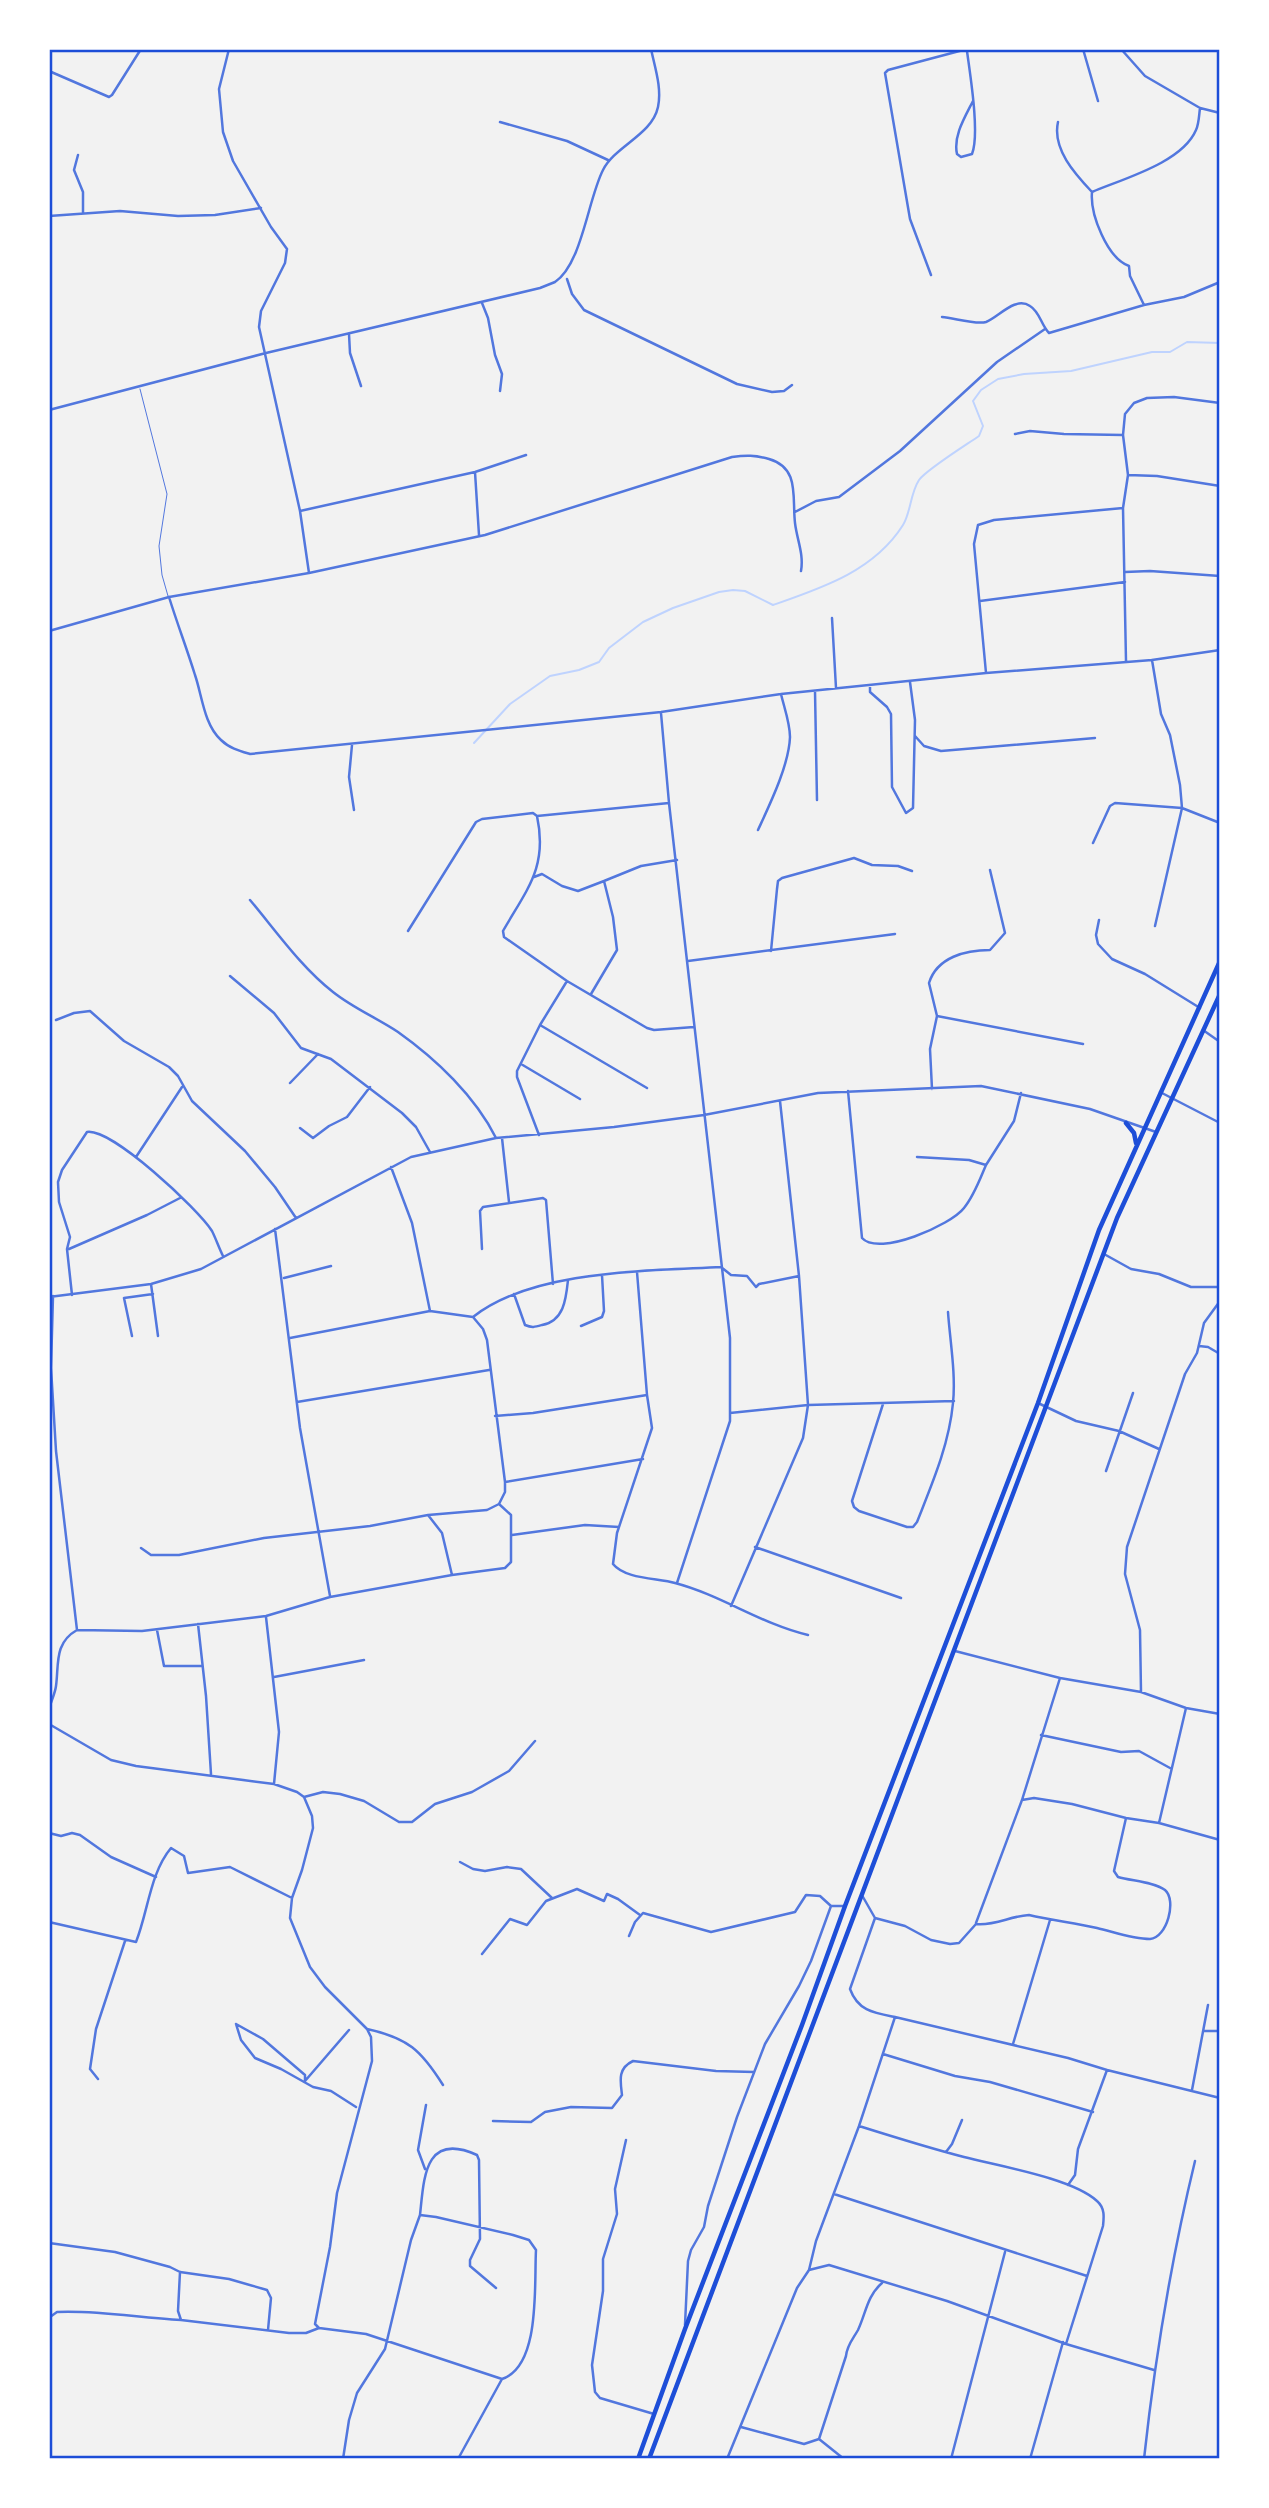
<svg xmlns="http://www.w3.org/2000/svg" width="1269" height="2508" font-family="'IBM Plex Serif',serif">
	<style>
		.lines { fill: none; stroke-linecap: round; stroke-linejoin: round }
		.stream { stroke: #bfd3fe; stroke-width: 2 }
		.service { stroke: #5277de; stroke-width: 1 }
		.minor { stroke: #5277de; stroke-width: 2.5 }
		.tertiary { stroke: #5277de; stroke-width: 2.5 }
		.trunk { stroke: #1d4ed8; stroke-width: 4.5 }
		.neatline { fill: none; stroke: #1d4ed8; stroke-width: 2.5 }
	</style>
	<rect width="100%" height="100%" fill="#f2f2f2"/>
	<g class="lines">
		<!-- stream -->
		<path class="stream" d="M474 743 510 704 550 676 579 670 599 662 609 648 643 622 673 608 719 592 733 590 745 591 773 605C822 588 874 571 903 525 911 512 910 494 919 480 926 470 966 445 979 436L983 426 973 401 981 390 998 379 1024 374 1071 371 1152 352H1170L1187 342 1220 343"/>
		<!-- service -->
		<path class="service" d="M140 389 167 494 159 546 162 575 168 596"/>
		<!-- minor -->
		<path class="minor" d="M229 49 219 89 223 132 233 161 271 227 287 249 285 263 261 311 259 327 300 511 309 573
			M1083 49 1098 101
			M1121 49 1145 76 1200 108 1220 113
			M1217 49 1220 51
			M967 51C970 74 980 134 972 154L961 157 957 154C953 136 965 117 973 101
			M49 71 109 97 112 95 141 49
			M500 122 567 141 608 160
			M1058 122C1052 149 1075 174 1092 192 1090 214 1107 258 1129 266L1130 276 1144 305
			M78 155 74 170 83 192V212
			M1092 192C1122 179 1182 163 1196 130 1199 124 1199 115 1200 108
			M49 216 120 211 178 216 215 215 261 208
			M931 275 910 219 885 73 888 70 967 49
			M567 279 572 294 584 310 737 384 772 392 784 391 792 385
			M482 303 488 318 495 355 502 374 500 391
			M942 317C954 318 976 325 986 322 999 317 1015 296 1030 306 1040 312 1041 325 1049 333L1144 305 1184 297 1220 282
			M349 334 350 353 361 386
			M49 410 266 353 540 288C545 286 550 284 555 282 582 264 588 199 603 170 615 146 652 135 658 107 662 88 655 68 651 49
			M1015 434 1030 431 1064 434 1123 435
			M475 472 479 535
			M1128 475 1157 476 1220 486
			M300 511 475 472 526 455
			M795 512 816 501 839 497 900 451 997 362 1045 329
			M801 571C804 554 797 540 795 523 792 497 800 468 769 459 755 455 746 455 732 457L485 535 309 573 169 597C177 623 187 649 195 675 202 695 204 725 221 740 229 748 240 751 250 754L661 712 781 694 986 673 1152 660 1220 650
			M1125 572 1150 571 1220 576
			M980 601 1125 582
			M832 618 836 688
			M1152 660 1161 714 1170 735 1180 785 1182 808 1155 926
			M1126 661 1123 508 1128 475 1123 435 1125 414 1134 403 1147 398 1174 397 1220 403
			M986 673 974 544 978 525 994 520 1123 508
			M870 685V692L887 707 891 714 892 787 906 813 913 808 915 720 910 682
			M815 691 817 800
			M661 713 669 803 730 1338V1421L677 1583
			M915 736 924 746 941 751 1095 738
			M352 745 349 777 354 810
			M537 816 669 803
			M758 830C770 804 789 765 790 737 790 723 784 707 781 694
			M1093 843 1110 806 1115 803 1182 808 1220 823
			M534 877 542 874 562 886 578 891 604 881 613 917 617 950 591 994
			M604 881 641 866 677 860
			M250 900C276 931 301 967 333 992 353 1008 377 1018 398 1032 436 1059 475 1096 496 1138
			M1099 920 1096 935 1098 944 1112 959 1145 974 1200 1008
			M408 931 476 822 482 819 533 813 537 816C548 867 527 889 503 931L504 937 567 981 647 1028 654 1030 694 1027
			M771 951 777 889 778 881 782 878 854 858 872 865 898 866 912 871
			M688 961 895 934
			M230 976 274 1013 301 1048 331 1059 402 1113 416 1127 430 1152
			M937 1016 929 983C937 957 966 950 990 950L1005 933 990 870
			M56 1020 74 1013 90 1011 124 1041 169 1067 178 1076 192 1101 245 1151 275 1187 296 1218
			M540 1025 647 1088
			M1203 1030 1220 1042
			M521 1064 580 1099
			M290 1083 318 1054
			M932 1089 930 1049 937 1016 1083 1044
			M848 1091 862 1238C879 1257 951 1225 964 1208 974 1196 980 1179 986 1165
			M300 1128 313 1138 329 1126 347 1117 370 1087
			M539 1135 517 1077V1071L540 1025 567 981
			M502 1138 509 1202
			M136 1157 182 1087
			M917 1157 969 1160 986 1165 1014 1121 1021 1093
			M391 1167 412 1223 430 1311
			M275 1229 300 1428 330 1596
			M69 1249 147 1215 180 1198
			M482 1249 480 1211 483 1207 543 1198 546 1200 553 1284
			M1104 1254 1131 1269 1159 1274 1191 1287H1220
			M637 1272 647 1395 652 1428 617 1533 613 1564C625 1579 657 1578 675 1583 721 1595 761 1624 808 1635
			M284 1278 331 1266
			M151 1284 158 1336
			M514 1294 525 1325C532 1328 535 1327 542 1325 564 1321 566 1299 568 1280
			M72 1295 67 1249 70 1237 59 1202 58 1182 62 1170 87 1132C112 1128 198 1209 212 1231 216 1239 219 1248 223 1256
			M53 1296 51 1368 56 1451 77 1630
			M49 1297 151 1284 201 1269 411 1157 496 1138 614 1127 704 1115 818 1093 981 1086 1090 1109 1156 1132
			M473 1317C532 1270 647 1271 721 1267L731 1275 747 1276 756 1287 759 1284 799 1276
			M581 1326 602 1317 604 1311 602 1275
			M132 1336 124 1298 153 1294
			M1199 1346 1208 1347 1220 1354
			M297 1402 489 1370
			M1038 1403 1076 1421 1119 1431 1159 1449
			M883 1404 852 1501 854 1507 859 1511 907 1527H913L917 1522C932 1484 949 1445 953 1403 956 1374 950 1341 948 1312
			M730 1413 808 1405 954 1401
			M495 1416 533 1413 647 1395
			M1106 1471 1133 1393
			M505 1482 643 1459
			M428 1515 442 1533 452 1575
			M512 1535 585 1525 619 1527
			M755 1547 901 1598
			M141 1548 151 1555H179L264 1538 370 1526 428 1515 487 1510 499 1504 505 1492V1482L487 1340 483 1329 473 1317 430 1311 290 1338
			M731 1606 803 1438 808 1405 799 1276 780 1101
			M266 1617 279 1732 274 1784
			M198 1624 206 1696 211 1774
			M157 1630 164 1666H202
			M955 1651 1060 1678 1141 1692 1186 1708 1220 1714
			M274 1677 364 1660
			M1141 1692 1140 1630 1125 1574 1127 1547 1185 1374 1197 1353 1204 1323 1220 1301
			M49 1709C51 1701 55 1694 56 1686 59 1664 54 1643 77 1630L142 1631 266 1616 330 1597 452 1575 505 1568 511 1562V1515L499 1504
			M49 1724 111 1760 136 1766 274 1784 297 1792 304 1797 312 1816 313 1828 302 1870 292 1898 290 1918 310 1967 325 1987 367 2029 371 2037 372 2061 337 2193 330 2247 315 2324 319 2328
			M1041 1735 1121 1752 1139 1751 1170 1768
			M304 1797 323 1792 340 1794 364 1801 399 1822H412L435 1804 472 1792 509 1771 535 1741
			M1022 1800 1034 1798 1072 1804 1126 1818 1159 1823 1220 1840
			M1159 1823 1186 1708
			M49 1833 61 1836 72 1833 80 1835 111 1857 156 1877
			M460 1862 473 1869 485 1871 507 1867 521 1869 552 1898
			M863 1897 875 1918 850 1989C858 2011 874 2013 895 2017
			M875 1918 905 1926 931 1940 950 1944 959 1943 976 1924C995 1926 1010 1916 1029 1915 1051 1920 1074 1923 1097 1928 1114 1932 1133 1939 1150 1939 1167 1938 1177 1900 1165 1890 1154 1882 1132 1881 1118 1877L1114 1871 1126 1818
			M49 1922 136 1942C148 1912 150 1873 171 1848L184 1856 188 1873 230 1867 292 1898
			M976 1923 1022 1800 1060 1678
			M629 1936 635 1922 643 1913 711 1932 795 1912 806 1895 820 1896 831 1906H845
			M482 1954 510 1919 527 1925 546 1901 577 1889 604 1901 607 1894 618 1899 640 1915
			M236 2024 241 2040 255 2058 281 2069 313 2087 331 2091 356 2107
			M236 2024 263 2039 305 2075V2081
			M367 2029C408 2038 421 2050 443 2085
			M1204 2031H1220
			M1013 2044 1050 1920
			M883 2054 955 2076 990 2082 1093 2112
			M98 2079 90 2069 96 2029 125 1941
			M305 2081 349 2030
			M1192 2090 1208 2005
			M493 2121 531 2122 545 2112 571 2107 612 2108 622 2095C620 2080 618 2068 633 2061L716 2071 754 2072
			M859 2126C894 2137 929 2148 964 2157 998 2166 1072 2178 1097 2201 1105 2208 1104 2217 1103 2226L1066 2344
			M626 2140 615 2189 617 2214 603 2259V2291L592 2365 595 2392 600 2398 654 2414
			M946 2152 952 2144 962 2120
			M425 2169 418 2150 426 2105
			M1068 2185 1075 2175 1078 2149 1107 2070
			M834 2194 1087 2276
			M420 2215C424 2179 424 2131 477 2155L479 2160 480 2239 470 2260V2266L496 2288
			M49 2243 115 2252 170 2267 180 2272 229 2279 267 2290 271 2298 268 2330
			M809 2270 829 2265 947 2301 1066 2344 1154 2370
			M180 2272 178 2311 181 2320 289 2333H306L319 2328 366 2334 502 2379 458 2459
			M685 2325 688 2261 691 2250 704 2227 708 2206 737 2117 765 2044 799 1986 811 1961 831 1906
			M49 2331 50 2317 57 2312C99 2310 139 2318 181 2320
			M741 2427 804 2444 819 2439 846 2356C847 2345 853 2339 858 2330 866 2313 867 2296 882 2283
			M819 2439 844 2459
			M343 2459 349 2420 357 2393 385 2349 411 2240 420 2215 436 2217 513 2235 529 2240 536 2250C534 2284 541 2366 502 2379
			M727 2459 797 2288 809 2270 816 2241 859 2126 895 2017 1068 2058 1107 2070 1220 2098
			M951 2459 1005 2252
			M1030 2459 1063 2342
			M1144 2459C1155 2358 1171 2260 1195 2161"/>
		<!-- tertiary -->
		<path class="tertiary" d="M49 631 169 597
			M1160 1092 1220 1123"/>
		<!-- trunk -->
		<path class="trunk" d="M1126 1123 1134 1133 1136 1143
			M638 2459 685 2329 802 2025 845 1906 1038 1403 1099 1230 1220 961
			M649 2459 1117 1218 1220 994"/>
	</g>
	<!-- border -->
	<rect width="1269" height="2508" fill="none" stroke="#ffffff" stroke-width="102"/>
	<rect x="51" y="51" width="1167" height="2406" class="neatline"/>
</svg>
